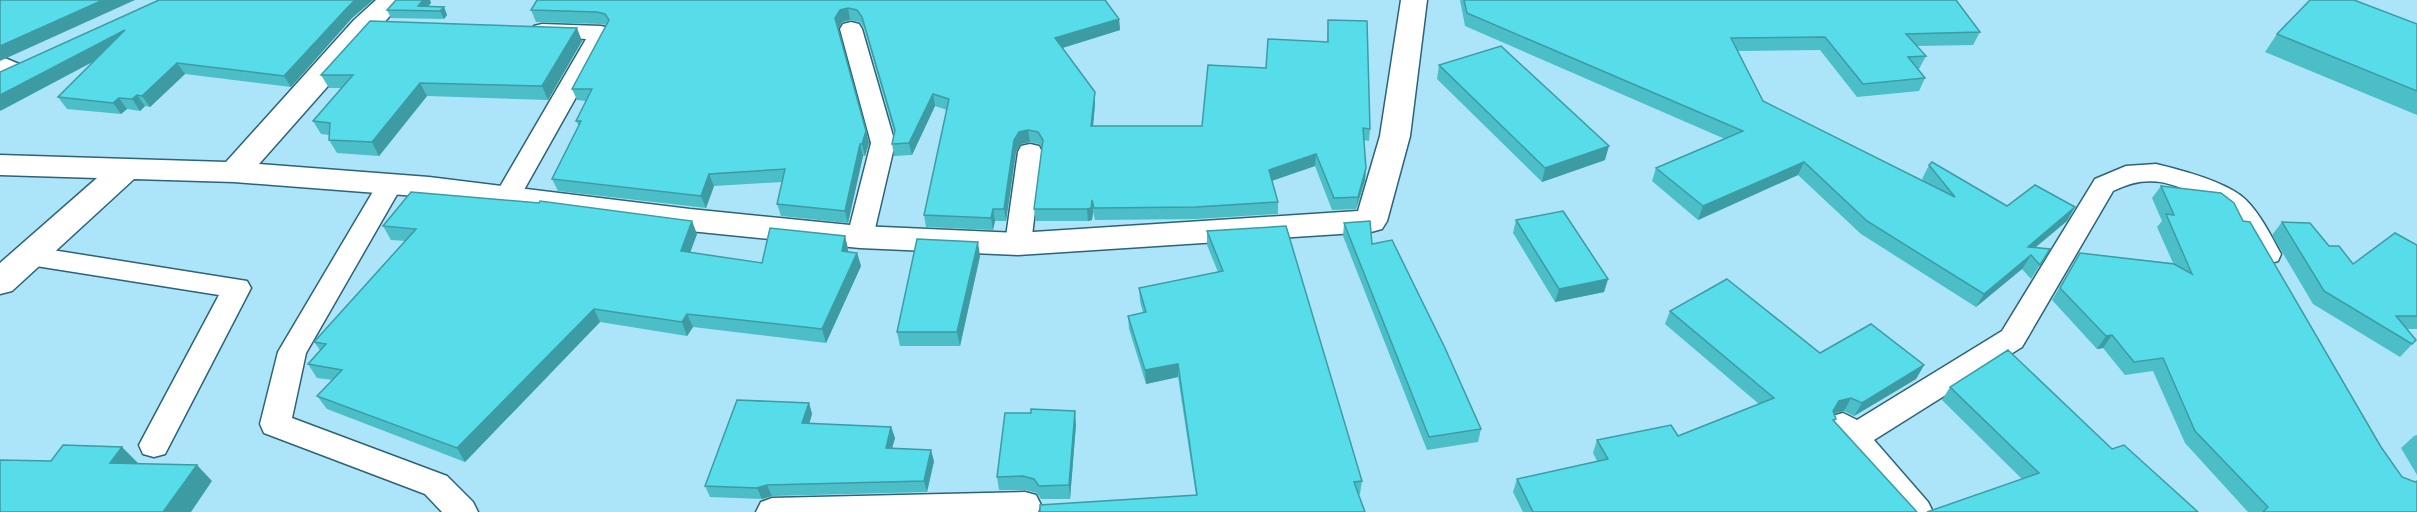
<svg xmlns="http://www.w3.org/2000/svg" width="2417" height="512" font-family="Barlow,sans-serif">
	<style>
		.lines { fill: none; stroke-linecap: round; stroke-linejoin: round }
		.lane-casing { stroke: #2d6376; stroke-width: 3 }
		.street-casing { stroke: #2d6376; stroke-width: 3 }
		.lane { fill: #fff; fill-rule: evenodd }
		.street { fill: #fff; fill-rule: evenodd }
		.wall { fill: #4bbec8 }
		.shaded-wall { fill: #3d9ba3 }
		.building { fill: #57dde9; stroke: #3d9ba3; stroke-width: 1.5 }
	</style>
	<rect width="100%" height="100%" fill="#ace5fa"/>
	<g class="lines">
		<defs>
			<path id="lane" d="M851 22 859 24 862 29 895 143 873 237 869 244 860 246 851 244 847 237 871 143 840 29 843 24Z
				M542 24 601 26 609 28 612 33 520 197 516 203 507 206 498 203 494 197 586 39 534 36 531 31 534 26Z
				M0 56 19 64 23 69 19 74 11 76 0 72Z
				M1030 144 1039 146 1042 152 1031 244 1027 251 1018 253 1009 251 1005 244 1018 152 1021 146Z
				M2156 164C2181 170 2228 182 2246 200 2261 215 2271 236 2281 254L2278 261 2268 264 2258 261C2249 245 2241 222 2226 210 2220 206 2212 203 2205 199 2172 182 2148 173 2113 191L2022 347 1874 440 1928 502 1933 512H1898L1832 434 1828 425 1832 416 1843 413 1857 420 2002 331 2095 179 2126 166Z
				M390 175 399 178 403 184 306 353 292 418 447 476 473 502 478 512H442L425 494 264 433 260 424 278 352 381 178Z
				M27 246 247 281 251 288 165 454 154 457 143 454 139 445 219 295 17 263 14 256 17 249Z
				M1025 492 1036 495 1041 505 1038 512H756L761 502 772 498Z"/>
			<path id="street" d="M376 0H404L259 164 429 177 690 209 860 226 1018 233 1358 211 1380 136 1401 0H1427L1410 136 1387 221 1382 229 1371 232 1018 255 860 248 690 231 429 197 234 182 134 179 12 291 0 294V263L97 178 0 175V155L226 162 354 20Z"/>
		</defs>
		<!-- lane casing -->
		<use href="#lane" class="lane-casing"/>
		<!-- street casing -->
		<use href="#street" class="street-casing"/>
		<!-- lane -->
		<use href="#lane" class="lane"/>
		<!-- street -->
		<use href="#street" class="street"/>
	</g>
	<!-- wall -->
	<path class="wall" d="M159 0H373L352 18 291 87 185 74 150 107 145 106 140 111 127 109 121 114 67 109 58 97 94 61 0 111Z
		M396 0H430L431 3 428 6 444 7 447 15 444 19 391 18 387 10Z
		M1105 0 1119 19 1120 30 1062 48 1095 92V104L1093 126H1202L1266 68 1327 42 1328 20 1370 129 1369 141 1364 140 1366 168 1365 180 1356 209 1332 210 1315 166 1272 181 1278 202V214L1196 219 1095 220 1093 212 1092 220 1088 221H1036L1034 209 1042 148 1039 144 1030 142 1021 144 1016 152 1006 221H995L993 230 926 227 924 215 947 110 935 106 912 155 894 156 892 144 894 132 864 28 860 22 850 20 842 22 838 29 869 143 865 156H863L848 223 781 216 777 204 782 182 714 186 706 208 558 191 552 179 579 126 576 121 586 101 577 100 572 89 607 25 601 24 536 22 531 10Z
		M1460 0H1956L1980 32 1973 45 1917 46 1926 56 1919 69H1918L1925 78 1919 91 1857 97 1820 50 1738 51 1763 101 1925 182 1922 179 1929 165 2007 206 2075 207 2067 221 2035 248 2050 249 2031 279 2022 269 1976 307 1861 234 1798 175 1698 220 1652 181 1656 168 1725 139 1465 26Z
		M2417 24V115L2265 52 2277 34Z
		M582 41 548 100 427 96 379 156 337 153 329 140V135L321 134 313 121 341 88H329L321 75Z
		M1439 65 1605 160 1542 182 1437 79Z
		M2161 186 2243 221 2417 512H2248L2185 443 2153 371 2125 375 2103 348 2097 349 2052 300 2080 253 2173 263 2157 227 2162 221 2152 198Z
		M1516 220 1608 279 1604 292 1555 302 1513 233Z
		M2282 222 2329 246 2353 264 2417 245V329H2407L2416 340 2400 357 2313 304 2272 235Z
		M1344 223 1372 244 1481 429 1478 442 1427 450 1343 236Z
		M383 226 697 234 690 252 762 263 845 236 848 249V252L857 253 861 266 826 343 693 327 687 336 600 322 465 462 327 409 317 396 333 380 317 378 308 364 320 350 314 342 406 241 391 240Z
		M1207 231 1362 481 1360 494 1196 495 1178 377 1146 384 1129 329 1128 316 1143 313 1140 301 1139 288 1218 272 1207 245Z
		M980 256 960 346H900L897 332Z
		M1670 311 1820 353 1924 365 1916 379 1854 416 1844 411 1834 413 1836 419 1834 422 1917 512H1523L1513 492 1517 479 1597 461 1593 453 1597 440 1678 436 1759 404 1665 324Z
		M1950 387 2112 449 2022 479 1942 400Z
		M809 403 812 414 809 424 891 427 895 438 892 448 934 461 927 492 772 496 762 499 710 497 705 486Z
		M1076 424 1070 499H1041L1037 493 1026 490H999L997 477Z
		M2417 435V475L2401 448 2414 436Z"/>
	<!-- shaded-wall -->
	<path class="shaded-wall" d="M103 0H135L0 61V46Z
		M355 0H373L352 18 291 87 284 76 347 8Z
		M423 0H430L431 3 424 11 418 6Z
		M444 7 447 15 444 19 440 11Z
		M848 8 850 20 842 22 838 30 835 18 840 10Z
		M1119 19 1120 30 1056 50 1055 38Z
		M577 28 582 41 548 100 542 86Z
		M125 30 132 41 0 111V95Z
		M177 63 185 74 150 107 142 96Z
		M420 83 427 96 379 156 372 142Z
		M1095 92V104L1092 138 1091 126Z
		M933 94 935 106 912 155 909 143Z
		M137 95 145 106 140 111 132 99Z
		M119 98 127 109 121 114 113 103Z
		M1028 130 1030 142 1021 144 1016 152 1006 221 1004 209 1014 140 1019 132Z
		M866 131 869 143 865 156 862 144Z
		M860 144 863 156 848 223 845 211Z
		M1609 146 1605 160 1542 182 1545 168Z
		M1316 154 1315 166 1268 182 1269 170Z
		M1804 162 1798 175 1698 220 1703 206Z
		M1366 168 1365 180 1356 209 1358 197Z
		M709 174 714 186 706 208 701 196Z
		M1092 200 1093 212 1092 220 1088 221 1087 209Z
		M2075 207 2067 221 2020 260 2028 247Z
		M993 209 995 221 993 230 991 218Z
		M692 221 697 234 686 264 681 251Z
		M845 236 848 249 846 265 842 251Z
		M978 242 980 256 960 346 957 332Z
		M857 253 861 266 826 343 822 329Z
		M2031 255 2022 269 1976 307 1984 294Z
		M1608 279 1604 292 1555 302 1559 289Z
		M594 309 600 322 465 462 457 448Z
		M687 314 693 327 687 336 682 322Z
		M2112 335 2103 348 2097 349 2106 336Z
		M1178 364V377L1146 384 1145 370Z
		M1924 365 1916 379 1854 416 1862 403Z
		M1851 398 1844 411 1831 414 1839 401Z
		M809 403 812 414 806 435 802 423Z
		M1075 411 1076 424 1070 499 1069 485Z
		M891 427 895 438 889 459 886 448Z
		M122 447 138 463H110Z
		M931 450 934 461 927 492 924 481Z
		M197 465 212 481 191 512H163Z
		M767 485 772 496 762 499 757 488Z"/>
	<!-- building -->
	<path class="building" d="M0 0H103L0 46Z
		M159 0H355L347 8 284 76 177 63 142 96 137 95 132 99 119 98 113 103 58 97 125 30 0 95V72Z
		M396 0H423L418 6 444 7 440 11 387 10Z
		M537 0H1105L1119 19 1055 38 1095 92 1091 126H1202L1208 65 1266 68 1268 39 1328 42V20L1367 21 1370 129 1363 128 1366 168 1358 197 1334 198 1316 154 1269 170 1278 202 1196 207 1094 208 1092 200 1091 208 1087 209H1034L1043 140 1038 132 1028 130 1019 132 1014 140 1004 209H993L991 218 924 215 949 99 933 94 909 143 892 144 895 130 862 17 857 10 848 8 840 10 835 18 866 131 862 144H860L845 211 777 204 785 169 709 174 701 196 552 179 581 121H576L592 89H572L609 20 605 14 597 12 531 10Z
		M1464 0H1956L1980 32 1906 34 1926 56 1908 57 1925 78 1863 84 1825 37 1731 38 1763 101 1955 197 1929 165 1932 162 2007 206 2035 185 2075 207 2028 247 2050 249 2040 265 2031 255 1984 294 1867 221 1804 162 1703 206 1656 168 1743 131 1467 13Z
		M2310 0H2354L2417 24V91L2277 34Z
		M370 21 577 28 542 86 420 83 372 142 329 140 330 123 313 121 353 75H321Z
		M1501 46 1609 146 1545 168 1439 65Z
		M2161 186 2221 193 2234 203 2243 221 2250 222 2381 447 2402 477 2415 482 2417 481V512H2263L2268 507 2195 431 2163 358 2134 362 2112 335 2106 336 2060 288 2080 253 2174 264 2192 274 2166 214 2174 215Z
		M411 192 539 203 540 201 692 221 681 251 762 263 770 228 845 236 842 251 857 253 822 329 687 314 682 322 594 309 457 448 317 396 342 370 308 364 326 344 314 342 416 229 383 226Z
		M1563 211 1608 279 1559 289 1516 220Z
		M1370 221 1372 244 1392 240 1445 348 1481 429 1429 437 1344 223Z
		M2282 222 2310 223 2329 246H2339L2353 264 2395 233 2417 245V316H2396L2416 340 2412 344 2324 291Z
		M1286 226 1362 481 1354 482 1365 512H1040V505L1197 495 1178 364 1145 370 1128 316 1146 312 1139 288 1223 271 1207 231Z
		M917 239 978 242 957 332H897Z
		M1727 279 1820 353 1871 324 1924 365 1862 403 1851 398 1839 401 1833 411 1836 419 1833 420 1917 512H1533L1517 479 1608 459 1597 440 1671 425 1678 436 1774 398 1670 311Z
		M2008 350 2112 449 2124 445 2198 512H1927L2039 473 1950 387Z
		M737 400 809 403 802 423 891 427 886 448 931 450 924 481 767 485 757 488 705 486Z
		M1031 409 1075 411 1069 485 1039 486 1034 479 1023 476 997 477 1005 413H1031Z
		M63 445 122 447 110 463 197 465 163 512H0V460L51 461Z"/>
</svg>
